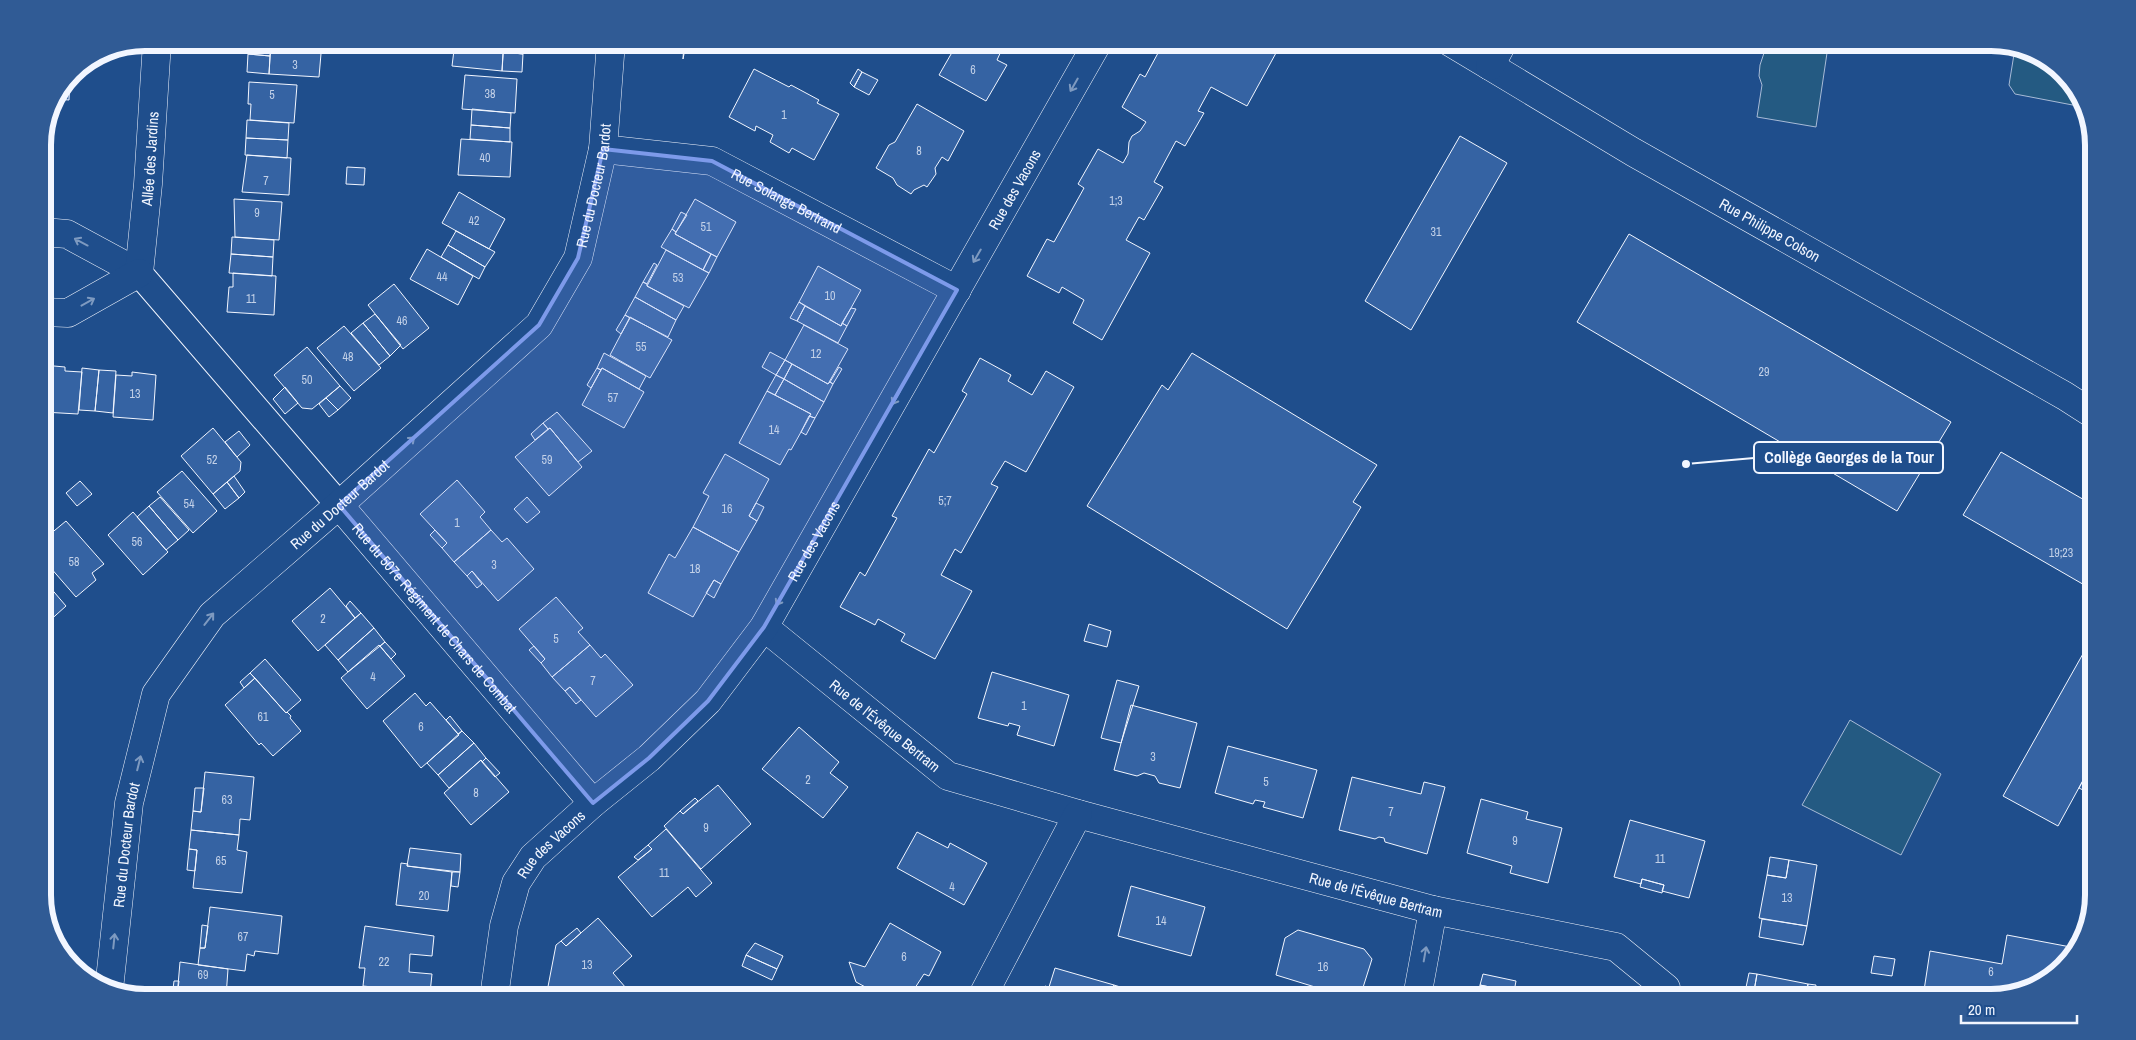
<svg xmlns="http://www.w3.org/2000/svg" width="2136" height="1040" font-family="'Archivo Narrow',sans-serif">
	<style>
		.green { fill: #245a82; stroke: #a8bbd7 }
		.building { fill: #3563a3; stroke: #f2f6ff }
		.lines { fill: none; stroke-linecap: round; stroke-linejoin: round }
		.pedestrian-casing { stroke: #f2f6ff; stroke-width: 28 }
		.minor-casing { stroke: #f2f6ff; stroke-width: 29 }
		.pedestrian { stroke: #1f4e8c; stroke-width: 26 }
		.minor { stroke: #1f4e8c; stroke-width: 28 }
		.oneway { stroke: #7e9ac0 }
		.marked { fill: #7d9aea; fill-opacity: 0.2; stroke: #7d9aea; stroke-width: 4; stroke-linejoin: round }
		.labels { text-anchor: middle; dominant-baseline: central; stroke-width: 4; stroke-linejoin: round; paint-order: stroke }
		.number-label { font-size: 12px; fill: #c3d1e8 }
		.street-label { font-size: 15px; fill: #f2f6ff; stroke: #1f4e8c }
		.rim { fill: none; stroke: #f2f6ff; stroke-width: 6 }
		.leader { fill: none; stroke: #f2f6ff; stroke-width: 2 }
		.callout-dot { fill: #f2f6ff; stroke: #1f4e8c; stroke-width: 2 }
		.callout { fill: #1f4e8c; stroke: #f2f6ff; stroke-width: 2 }
		.callout-label { font-size: 16px; text-anchor: middle; font-weight: bold; fill: #f2f6ff }
	</style>
	<rect width="100%" height="100%" fill="#1f4e8c"/>
	<!-- green -->
	<path class="green" d="M1781 43H1802L1810 49 1827 53 1816 127 1757 117 1762 85 1759 76 1760 65 1765 50 1769 45Z
		M2015 48 2036 53 2076 88 2083 107 2015 94 2009 85Z
		M1850 720 1941 774 1901 855 1802 805Z"/>
	<!-- building -->
	<path class="building" d="M271 42H322L319 77 269 74Z
		M455 42H504L502 71 452 66Z
		M684 42H712L711 51 685 49 683 59Z
		M958 42H1015L1014 45 1003 47 997 60 1007 65 986 101 939 75Z
		M1164 42H1282L1247 106 1211 87 1198 111 1204 113 1185 146 1176 141 1154 182 1163 187 1144 220 1139 217 1126 240 1150 253 1102 340 1073 323 1084 300 1062 287 1059 293 1027 276 1047 239 1054 242 1084 188 1078 184 1098 149 1123 163 1128 154 1129 142 1132 136 1140 131 1146 122 1122 107 1140 74 1145 77Z
		M504 43 524 45 523 54 503 52Z
		M248 45 271 47 270 56 248 54Z
		M503 52 523 54 522 72 502 71Z
		M248 54 270 56 269 74 247 72Z
		M754 69 789 87 791 85 819 100 817 103 839 114 814 160 792 148 789 153 770 142 773 135 756 126 755 131 729 117Z
		M858 69 862 72 854 87 850 83Z
		M862 72 878 80 869 95 854 87Z
		M465 75 517 79 515 113 462 109Z
		M70 76 69 100 55 99Z
		M249 82 297 85 294 123 250 120 251 104H248Z
		M917 104 964 131 948 161 942 157 935 168 936 174 927 187 924 185 914 190 911 194 897 185 893 178 876 168 889 145 895 142Z
		M472 109 511 113 510 128 471 125Z
		M247 120 289 123 288 140 246 138Z
		M471 125 510 128V142L470 139Z
		M1460 136 1507 163 1411 330 1365 301Z
		M246 138 288 140 287 158 245 155Z
		M461 139 512 142 510 177 458 175Z
		M247 155 291 158 289 195 242 192Z
		M347 167 365 168 364 185 346 184Z
		M459 192 505 219 489 249 442 223Z
		M234 199 282 202 279 240 235 237Z
		M695 199 736 222 717 257 675 234Z
		M681 212 687 215 676 232 672 229Z
		M672 229 676 232 675 234 711 254 703 270 661 247Z
		M456 231 495 252 485 267 448 245Z
		M1629 234 1951 422 1897 511 1577 322Z
		M232 237 274 240 273 257 231 254Z
		M448 245 485 267 479 279 441 257Z
		M427 249 473 276 458 305 410 279Z
		M666 250 709 273 689 308 647 286Z
		M231 254 273 257 272 276 229 273Z
		M711 254 717 257 709 273 703 270Z
		M654 263 657 265 647 284 643 282Z
		M818 266 861 290 841 326 799 302Z
		M233 273 276 276 274 315 227 312 229 287H233Z
		M643 282 647 284V286L684 306 676 320 635 297Z
		M394 284 429 328 403 349 368 305Z
		M635 297 676 320 668 337 625 315Z
		M799 302 805 306 797 321 790 318Z
		M805 306 841 326 842 323 847 326 838 343 797 321Z
		M851 308 856 309 847 326 842 323Z
		M375 314 401 345 390 356 363 323Z
		M625 315 630 318 621 334 616 330Z
		M630 317 672 340 650 378 610 355Z
		M363 323 390 356 379 365 351 333Z
		M804 325 848 349 828 384 785 360Z
		M344 326 381 368 354 391 317 348Z
		M307 347 340 386 312 409 302 408 274 375Z
		M770 352 785 360 776 375 762 367Z
		M604 353 646 376 639 389 602 368 601 370 597 368Z
		M1192 353 1377 465 1353 502 1361 507 1287 629 1087 506 1162 385 1168 390Z
		M980 358 1011 375 1008 381 1032 395 1046 371 1074 387 1026 472 1005 461 991 484 998 487 961 553 955 549 941 575 972 591 935 659 901 641 905 634 878 619 875 625 840 607 860 572 865 576 897 518 892 516 929 449 934 453 967 394 962 391Z
		M785 360 792 364 784 379 776 375Z
		M792 364 828 384 830 382 833 384 824 402 784 379Z
		M43 365 65 367V371L82 372 78 414 43 412Z
		M839 367 842 369 833 384 830 382Z
		M82 368 99 370 95 411 79 410Z
		M597 368 601 370 591 388 587 385Z
		M602 368 644 392 624 428 582 405Z
		M99 370 116 371 113 413 95 411Z
		M132 372 156 375 153 420 113 417 116 375 132 376Z
		M776 375 784 379 775 395 767 391Z
		M784 379 824 402 815 418 809 416 811 414 775 395Z
		M340 386 351 398 338 410 326 398Z
		M285 387 298 403 285 414 273 399Z
		M767 391 811 414 791 450 789 449 780 465 739 443Z
		M326 398 338 410 329 417 319 404Z
		M557 412 592 451 578 462 550 428 548 429 543 423Z
		M809 416 815 418 806 435 801 432Z
		M543 423 548 429 535 440 531 434Z
		M213 428 241 462 240 471 213 494 181 456Z
		M550 428 582 467 549 496 515 457Z
		M239 431 250 445 237 457 225 442Z
		M2001 452 2093 505V590L1963 515Z
		M725 454 769 479 749 516 757 521 739 552 693 527 709 496 703 493Z
		M182 471 217 511 193 533 157 492Z
		M234 476 245 492 239 498 227 482Z
		M457 480 485 512 480 517 491 530 454 562 442 548 447 543 420 514Z
		M80 481 92 494 77 506 66 493Z
		M227 482 239 498 225 509 213 494Z
		M160 497 189 530 178 540 149 506Z
		M527 497 540 512 527 523 514 509Z
		M756 503 764 507 757 521 749 516Z
		M149 506 178 540 166 550 137 517Z
		M133 512 168 552 143 575 108 535Z
		M66 521 104 564 92 573 96 580 76 597 43 559V540Z
		M693 527 739 552 721 584 714 580 693 617 648 593 669 554 675 558Z
		M435 530 447 543 442 548 430 535Z
		M491 530 502 542 507 538 534 569 498 601 472 571 467 576 454 562Z
		M472 571 482 584 477 588 467 576Z
		M43 579 66 606 46 624 43 621Z
		M714 580 721 584 714 598 706 593Z
		M330 588 355 618 318 651 292 621Z
		M556 597 583 628 578 632 590 645 552 677 541 663 545 659 519 629Z
		M350 601 361 613 355 618 346 606Z
		M361 613 374 628 338 660 325 645Z
		M1089 624 1111 631 1107 647 1084 641Z
		M374 628 385 642 348 672 338 660Z
		M2093 636V762L2058 826 2003 796Z
		M385 642 396 654 391 659 380 646Z
		M379 645 405 676 367 709 341 678Z
		M590 645 601 658 605 654 633 685 596 717 570 687 565 691 552 677Z
		M534 646 545 659 541 663 529 650Z
		M265 659 301 700 286 713 250 673Z
		M992 672 1069 695 1054 746 1017 735 1020 726 1009 723 1008 726 978 718Z
		M250 673 255 678 244 688 240 682Z
		M255 678 286 713 287 712 291 716 290 718 301 731 273 756 261 743 259 745 225 705Z
		M1117 680 1139 686 1121 743 1101 738Z
		M570 687 581 700 576 704 565 691Z
		M415 693 426 706 430 702 459 735 421 768 383 721Z
		M1131 705 1197 723 1180 788 1159 783 1155 776 1144 773 1137 776 1114 770Z
		M450 716 462 731 458 734 446 720Z
		M799 727 839 762 830 773 848 787 823 818 762 769Z
		M462 731 474 743 438 775 427 763Z
		M474 743 486 758 482 762 481 760 449 788 438 775Z
		M1228 746 1317 770 1303 818 1263 807 1265 802 1255 800 1253 804 1215 793Z
		M486 758 500 773 495 777 482 762Z
		M481 760 509 792 471 825 444 793Z
		M43 761H47L45 783H43Z
		M205 772 254 777 250 820 240 819 239 835 191 830 193 811 201 812Z
		M2087 773 2093 776V780L2087 792 2079 788Z
		M1352 777 1421 794 1424 782 1445 787 1427 854 1385 842 1384 838 1379 837 1375 839 1339 830Z
		M718 785 751 824 701 869 664 826 680 811 683 814Z
		M195 788H204L201 812 193 811Z
		M695 798 698 801 683 814 680 811Z
		M1481 799 1528 812 1526 819 1562 828 1548 883 1510 873 1512 866 1467 853Z
		M1630 820 1705 841 1689 898 1662 891 1664 885 1642 879 1641 884 1614 877Z
		M666 829 712 883 696 897 688 887 652 917 618 877 652 849 648 845Z
		M191 830 239 835 237 850 247 852 242 893 193 888 197 850 189 849Z
		M917 832 948 848 950 843 987 863 964 905 897 868Z
		M648 845 652 849 638 860 634 857Z
		M410 848 461 854 460 872 407 866Z
		M189 849 197 850 195 871 187 870Z
		M1770 857 1789 860 1786 878 1767 875Z
		M1789 860 1817 865 1807 926 1759 918 1767 875 1786 878Z
		M401 863 408 864 407 866 452 872 448 911 396 905Z
		M452 872H460L458 887 451 886Z
		M1642 879 1664 885 1662 893 1640 887Z
		M1131 886 1205 907 1191 956 1118 936Z
		M210 907 282 916 278 954 255 951 254 956 247 954 245 971 198 965 200 948H205Z
		M598 918 632 956 613 973 626 988 615 997H546L556 945 561 941 566 946Z
		M1762 919 1807 926 1803 945 1759 937Z
		M890 923 941 952 929 976 924 974 913 991 915 997H884L856 982 849 962 865 967Z
		M202 925 208 926 205 948H200Z
		M365 926 434 936 432 956 410 954 409 972 432 974 430 993 363 986 365 968H359Z
		M577 928 581 933 566 946 561 941Z
		M1298 930 1364 949 1372 959 1360 997H1311L1315 987 1276 975 1285 938Z
		M2007 935 2076 948 2048 980 1991 997H1923L1930 951 2002 964Z
		M755 943 783 956 777 969 746 955Z
		M746 955 777 969 772 980 742 966Z
		M1874 956 1895 959 1892 976 1871 973Z
		M180 962 228 969 226 997H177Z
		M1055 968 1114 985 1110 997H1053L1055 989 1049 987Z
		M1749 973 1757 974 1753 997H1744Z
		M1483 974 1516 981 1514 992 1480 985Z
		M1757 974 1808 984 1806 997H1753Z
		M174 981H179L177 997H172Z
		M1808 984 1816 985 1814 997H1806Z
		M1114 985 1133 991 1131 997H1110Z
		M1480 985 1514 992 1515 988 1553 995V997H1478Z
		M1045 986 1055 989 1053 997H1041Z
		M378 987 430 993 429 997H377Z"/>
	<g class="lines">
		<defs>
			<path id="pedestrian" d="M139 273 339 505"/>
			<g id="minor">
				<path id="s1" d="M1450 42 1633 152 2065 396 2093 414"/>
				<path d="M1490 66 1503 42"/>
				<path id="s2" d="M603 149 712 161 957 290"/>
				<path d="M43 232 67 234 139 273"/>
				<path id="s3" d="M139 273 148 184 157 42"/>
				<path d="M43 312 68 313 139 273"/>
				<path id="s4" d="M339 505 593 803"/>
				<path id="s5" d="M764 627 948 776 1078 814 1433 910 1616 947 1666 988"/>
				<path id="s6" d="M109 989 129 803 156 694 212 615 339 505 539 325 578 258 603 149 611 42"/>
				<path id="s7" d="M494 997 504 926 516 883 533 857 593 803 649 758 708 701 764 627 1098 42"/>
				<path d="M982 997 1078 814"/>
				<path d="M1417 997 1433 910"/>
			</g>
		</defs>
		<!-- pedestrian casing -->
		<use href="#pedestrian" class="pedestrian-casing"/>
		<!-- minor casing -->
		<use href="#minor" class="minor-casing"/>
		<!-- pedestrian -->
		<use href="#pedestrian" class="pedestrian"/>
		<!-- minor -->
		<use href="#minor" class="minor"/>
	</g>
	<!-- one-way arrows -->
	<defs><path id="oneway-shaft" d="M-6 0H5M1.5-3L5.5 0L1.5 3" fill="none" stroke-width="1.6" stroke-linecap="round" stroke-linejoin="round" transform="scale(1.25)"/></defs>
	<g class="oneway">
		<use href="#oneway-shaft" transform="translate(1074 85) rotate(120)"/>
		<use href="#oneway-shaft" transform="translate(81 242) rotate(-152)"/>
		<use href="#oneway-shaft" transform="translate(977 256) rotate(120)"/>
		<use href="#oneway-shaft" transform="translate(88 302) rotate(-29)"/>
		<use href="#oneway-shaft" transform="translate(896 398) rotate(120)"/>
		<use href="#oneway-shaft" transform="translate(409 442) rotate(-42)"/>
		<use href="#oneway-shaft" transform="translate(780 599) rotate(120)"/>
		<use href="#oneway-shaft" transform="translate(209 619) rotate(-52)"/>
		<use href="#oneway-shaft" transform="translate(139 763) rotate(-76)"/>
		<use href="#oneway-shaft" transform="translate(114 941) rotate(-84)"/>
		<use href="#oneway-shaft" transform="translate(1425 954) rotate(-80)"/>
	</g>
	<!-- marked area -->
	<path class="marked" d="M603 149 712 161 957 290 764 627 708 701 649 758 593 803 339 505 539 325 578 258Z"/>
	<g class="labels">
		<!-- number labels -->
		<g class="number-label">
			<text x="295" y="65">3</text>
			<text x="973" y="70">6</text>
			<text x="490" y="94">38</text>
			<text x="272" y="95">5</text>
			<text x="784" y="115">1</text>
			<text x="919" y="151">8</text>
			<text x="485" y="158">40</text>
			<text x="266" y="181">7</text>
			<text x="1116" y="201">1;3</text>
			<text x="257" y="213">9</text>
			<text x="474" y="221">42</text>
			<text x="706" y="227">51</text>
			<text x="1436" y="232">31</text>
			<text x="442" y="277">44</text>
			<text x="678" y="278">53</text>
			<text x="830" y="296">10</text>
			<text x="251" y="299">11</text>
			<text x="402" y="321">46</text>
			<text x="641" y="347">55</text>
			<text x="816" y="354">12</text>
			<text x="348" y="357">48</text>
			<text x="1764" y="372">29</text>
			<text x="307" y="380">50</text>
			<text x="135" y="394">13</text>
			<text x="613" y="398">57</text>
			<text x="774" y="430">14</text>
			<text x="212" y="460">52</text>
			<text x="547" y="460">59</text>
			<text x="945" y="501">5;7</text>
			<text x="189" y="504">54</text>
			<text x="727" y="509">16</text>
			<text x="457" y="523">1</text>
			<text x="137" y="542">56</text>
			<text x="2061" y="553">19;23</text>
			<text x="74" y="562">58</text>
			<text x="494" y="565">3</text>
			<text x="695" y="569">18</text>
			<text x="323" y="619">2</text>
			<text x="556" y="639">5</text>
			<text x="373" y="677">4</text>
			<text x="593" y="681">7</text>
			<text x="1024" y="706">1</text>
			<text x="263" y="717">61</text>
			<text x="421" y="727">6</text>
			<text x="1153" y="757">3</text>
			<text x="808" y="780">2</text>
			<text x="1266" y="782">5</text>
			<text x="476" y="793">8</text>
			<text x="227" y="800">63</text>
			<text x="1391" y="812">7</text>
			<text x="706" y="828">9</text>
			<text x="1515" y="841">9</text>
			<text x="1660" y="859">11</text>
			<text x="221" y="861">65</text>
			<text x="664" y="873">11</text>
			<text x="952" y="887">4</text>
			<text x="424" y="896">20</text>
			<text x="1787" y="898">13</text>
			<text x="1161" y="921">14</text>
			<text x="243" y="937">67</text>
			<text x="904" y="957">6</text>
			<text x="384" y="962">22</text>
			<text x="587" y="965">13</text>
			<text x="1323" y="967">16</text>
			<text x="1991" y="972">6</text>
			<text x="203" y="975">69</text>
		</g>
		<!-- street labels -->
		<g class="street-label">
			<text stroke="none"><textPath href="#s3" startOffset="115">Allée des Jardins</textPath></text>
			<text stroke="none"><textPath href="#s6" startOffset="985">Rue du Docteur Bardot</textPath></text>
			<text stroke="none"><textPath href="#s7" startOffset="979">Rue des Vacons</textPath></text>
			<text stroke="none"><textPath href="#s2" startOffset="194">Rue Solange Bertrand</textPath></text>
			<text stroke="none"><textPath href="#s1" startOffset="371">Rue Philippe Colson</textPath></text>
			<text stroke="none"><textPath href="#s6" startOffset="565">Rue du Docteur Bardot</textPath></text>
			<text stroke="none"><textPath href="#s7" startOffset="574">Rue des Vacons</textPath></text>
			<text stroke="none"><textPath href="#s4" startOffset="148">Rue du 507e Régiment de Chars de Combat</textPath></text>
			<text stroke="none"><textPath href="#s5" startOffset="156">Rue de l'Évêque Bertram</textPath></text>
			<text stroke="none"><textPath href="#s6" startOffset="145">Rue du Docteur Bardot</textPath></text>
			<text stroke="none"><textPath href="#s7" startOffset="169">Rue des Vacons</textPath></text>
			<text stroke="none"><textPath href="#s5" startOffset="681">Rue de l'Évêque Bertram</textPath></text>
		</g>
	</g>
	<!-- crop -->
	<path d="M0 0H2136V1040H0ZM145 51H1991A94 94 0 0 1 2085 145V895A94 94 0 0 1 1991 989H145A94 94 0 0 1 51 895V145A94 94 0 0 1 145 51Z" fill="#305b95" fill-rule="evenodd"/>
	<path class="rim" d="M145 51H1991A94 94 0 0 1 2085 145V895A94 94 0 0 1 1991 989H145A94 94 0 0 1 51 895V145A94 94 0 0 1 145 51Z"/>
	<!-- callouts -->
	<path class="leader" d="M1686 464L1754 458"/>
	<circle class="callout-dot" cx="1686" cy="464" r="5"/>
	<rect class="callout" x="1754" y="442" width="189" height="31" rx="5"/>
	<g class="callout-label">
		<text x="1849" y="463">Collège Georges de la Tour</text>
	</g>
	<!-- scale -->
	<path d="M1961 1015v8h116v-8" fill="none" stroke="#f2f6ff" stroke-width="2.5"/>
	<text x="1968" y="1015" font-size="15" fill="#f2f6ff" stroke="#1f4e8c" stroke-width="4" paint-order="stroke">20 m</text>
</svg>
